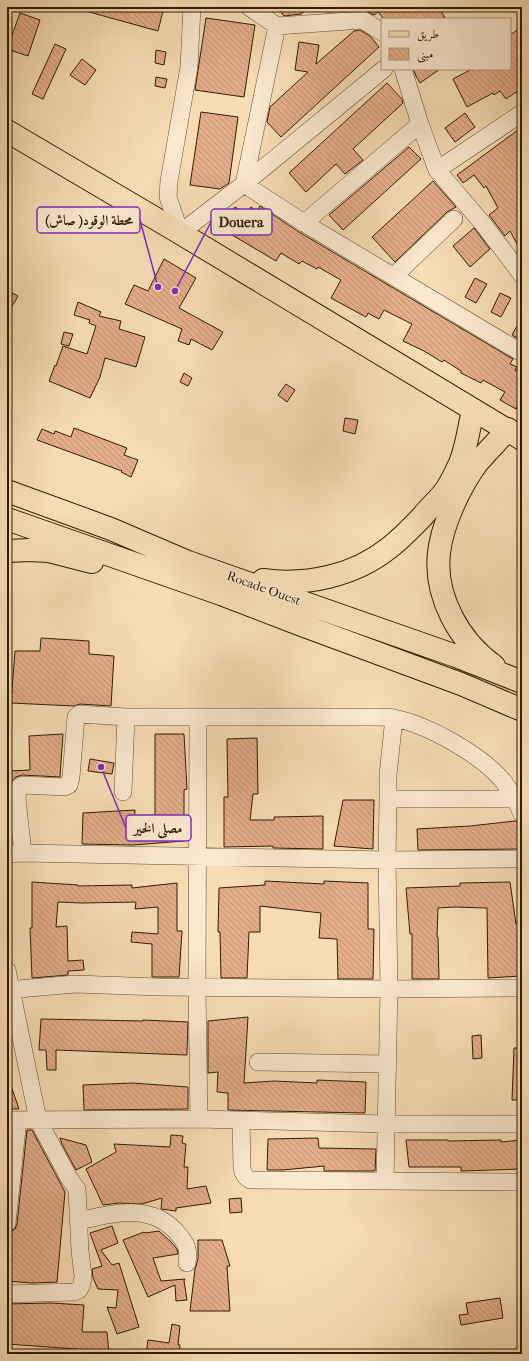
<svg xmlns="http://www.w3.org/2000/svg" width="529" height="1361" font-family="'IM FELL French Canon',Amiri,serif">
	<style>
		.building { fill: url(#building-back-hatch); stroke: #311b00 }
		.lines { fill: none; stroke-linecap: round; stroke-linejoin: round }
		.minor-casing { stroke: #624b2d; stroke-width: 18 }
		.major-casing { stroke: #311b00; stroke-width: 24 }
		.highway-casing { stroke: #311b00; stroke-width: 24 }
		.minor { stroke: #fae8cf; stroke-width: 17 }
		.major { stroke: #f7dcb5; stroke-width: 22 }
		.highway { stroke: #f7dcb5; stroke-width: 22 }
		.labels { text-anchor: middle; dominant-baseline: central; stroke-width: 3; stroke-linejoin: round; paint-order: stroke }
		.street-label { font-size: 13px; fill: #311b00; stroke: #fae8cf }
		.leader { fill: none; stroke: #7b2cbf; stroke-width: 1.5 }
		.callout-dot { fill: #7b2cbf; stroke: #fae8cf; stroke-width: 1.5 }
		.callout { fill: #fae8cf; stroke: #7b2cbf; stroke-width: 1.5 }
		.callout-label { font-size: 14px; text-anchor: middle; font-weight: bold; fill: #311b00 }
	</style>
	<defs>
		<pattern id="building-back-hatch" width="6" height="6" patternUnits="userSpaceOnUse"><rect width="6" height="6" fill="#e3ad89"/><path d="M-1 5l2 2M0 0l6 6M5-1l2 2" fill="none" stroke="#c39474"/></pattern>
	</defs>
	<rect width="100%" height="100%" fill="#f7dcb5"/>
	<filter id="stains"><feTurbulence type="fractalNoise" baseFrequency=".005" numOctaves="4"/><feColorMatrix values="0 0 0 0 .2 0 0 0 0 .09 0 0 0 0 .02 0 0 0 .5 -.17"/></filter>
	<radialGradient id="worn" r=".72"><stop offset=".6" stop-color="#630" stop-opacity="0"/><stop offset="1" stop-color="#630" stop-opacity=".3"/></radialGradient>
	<!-- building -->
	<path class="building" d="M83 7H164L158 31 82 10Z
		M276 7H310L301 14 284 16Z
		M321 7H350L346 11 327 12Z
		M352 7H438L446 19H384L378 12 374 15 368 12 363 10 355 11Z
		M20 13 40 20 28 56 7 49Z
		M206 18 255 25 244 97 195 90Z
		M522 27V88L506 99 500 91 494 95 493 93 467 107 453 79 472 69H510V35Z
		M360 30 370 36 379 47 281 137 267 122 270 107 308 72 295 70 299 42 319 45 316 64 354 31Z
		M55 44 66 49 43 99 32 94Z
		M156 50 166 52 164 65 155 63Z
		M82 59 96 70 85 85 70 75Z
		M413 69H440L420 83 416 76Z
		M156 77 167 79 165 88 155 86Z
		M387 83 402 99 403 103 353 149 363 160 345 174 336 164 306 192 289 173Z
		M201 112 238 117 229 183 220 189 190 185Z
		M465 113 475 127 455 142 445 128Z
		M522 127V253L510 231 505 236 489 215 498 208 486 186 484 188 474 175 463 183 457 175Z
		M409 147 421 159 343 230 329 215Z
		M433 181 456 207 447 212 395 262 372 237Z
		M260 206 299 232 513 359 510 364 517 367 515 370 522 374V397L516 409 500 400 505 392 483 380 481 383 461 373V371L444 360 442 362 424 351 403 341 412 324 384 310 379 319 368 313 366 317 331 298 341 280 318 267 317 269 302 261 299 264 281 253 276 261 217 226 225 214 229 216 235 207 247 214 251 207 257 211Z
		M474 228 490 249 470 267 453 246Z
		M164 259 196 278 179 308 223 332 212 350 191 339 189 345 178 341 182 329 125 304 134 285 148 291Z
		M475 278 487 284 476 303 465 297Z
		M7 290 18 296 7 315Z
		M500 293 511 298 501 317 491 312Z
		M78 302 101 312 99 316 121 321 119 329 145 337 136 367 105 358 100 377 90 398 49 381 55 365 56 366 63 346 87 354 96 326 89 323 90 320 74 315Z
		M522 317V337L520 340 512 335Z
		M64 332 73 334 69 346 61 344Z
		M184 373 192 378 188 386 180 382Z
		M286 384 295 390 287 402 278 395Z
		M345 418 358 420 355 434 343 431Z
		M74 428 127 448 124 455 138 460 131 477 121 472 122 471 37 440 42 429 54 434 55 431 71 437Z
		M41 638 89 641V654L114 656 111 706 80 704 74 706 11 703 15 651H40Z
		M63 734 60 777 22 775 16 777 11 781 10 771 30 770 29 736Z
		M155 734H184L187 789 184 790V841L133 845 82 844 83 813 135 810 134 824 155 822Z
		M257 738 258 794H253L250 820H274V817L323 816V849L273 848V846L224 847V797H228L227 739Z
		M90 759 114 763 112 774 88 771Z
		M343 800H374L373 849 334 846Z
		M515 821 520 824V849L418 850 417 829 470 826Z
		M265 881 324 884V881L368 883V929H374L373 979H338L337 939 319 938 321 913 260 906V932H249L247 978H221L220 932H218L219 888 265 885Z
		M32 882 78 885V886L132 885V888L177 883V931H182L179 977H152V944L131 942 132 932 158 934V907L135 909 136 902 82 903 58 902 56 927 67 926 68 961 83 960 84 970 68 971V975L32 978 30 928H32Z
		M510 882 516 924H520L521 976 488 978 487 908 455 907 438 908 437 937H438L439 979H412V934H410L406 888 460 886V883Z
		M248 1017 244 1083 274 1081 317 1083V1080L366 1082 365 1113 228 1110V1093L217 1092 218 1072 208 1073V1021Z
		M41 1019 143 1021V1020L188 1022 187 1055 56 1050V1070H47L46 1050H39Z
		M481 1035 482 1058 473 1059 472 1036Z
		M514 1048H522V1100H512Z
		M8 1077 19 1109H7V1078Z
		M132 1083 188 1087V1109L84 1110 83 1085Z
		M27 1130H32L65 1192 57 1282 32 1283 7 1281 10 1232 15 1229 17 1224Z
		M171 1135 183 1136 182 1143 186 1144 184 1167H188L187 1189 206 1186 211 1203 176 1208V1211L161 1209 162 1198 142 1204 119 1203 103 1205 86 1169 116 1152 114 1144 170 1147Z
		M60 1138 86 1145 92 1162 76 1170 62 1144Z
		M318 1138 319 1148 376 1149 375 1171H324V1166L283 1170H267L268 1139Z
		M406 1140H448V1141L501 1140V1142L522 1140V1169L461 1171V1167H409Z
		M241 1198 242 1212 230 1213 229 1199Z
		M112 1226 118 1243 101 1250 112 1265 119 1263 139 1327 117 1334 107 1307 116 1308 118 1290 98 1289 93 1278 92 1269 102 1266 90 1233Z
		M159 1231 171 1242 177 1249 178 1254 153 1258 161 1281 185 1279 184 1281 187 1300 176 1301 175 1285 148 1297 123 1240 144 1232 145 1233Z
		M198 1240H222L230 1266H227L230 1311H190L195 1269 198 1259Z
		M500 1298 503 1318 461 1325 459 1315 468 1314 466 1303Z
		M51 1303 84 1305 82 1332H107L109 1354H90V1350L7 1344V1304Z
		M172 1324 180 1326 178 1345H180L179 1354H146L148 1340 169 1343Z"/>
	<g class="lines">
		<defs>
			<path id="minor" d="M192 7 189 67 169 181 168 197 180 233 244 184 384 69
				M249 7 277 26 363 20 382 32
				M277 26 244 184 304 223 522 353
				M403 69 420 124 437 170 484 225 522 275
				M437 170 522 113
				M304 223 420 124
				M394 276 454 219
				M198 717 197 987 199 1119
				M123 792 126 717H373C380 717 387 717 394 718 428 725 485 756 506 785 512 794 518 804 522 814
				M388 799H515
				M23 853 17 799 18 788 22 785 65 787 69 785 71 777 76 717 79 714 126 717
				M7 854 23 853 387 860 522 859
				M7 970 38 1120 69 1178 77 1189 80 1251 83 1276 82 1284 79 1290 74 1292 7 1294
				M7 990 75 984 159 987 389 989 522 988
				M258 1062 387 1064
				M7 1120 199 1119 386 1124H522
				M241 1120 242 1168C243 1174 245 1177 250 1180L522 1182
				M385 1181 389 989 387 860 388 799V775L394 718
				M79 1221C114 1213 153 1202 179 1235 187 1245 189 1249 187 1263
				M7 1223 18 1120"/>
			<path id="major" d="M7 131 180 233 522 439"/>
			<path id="highway" d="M7 491 111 529 188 562 456 656 522 682
				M7 519 221 594 299 624 461 684 522 710
				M7 551 29 550 49 551 92 562
				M263 580C306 586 354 576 389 548 401 539 411 528 422 517 428 509 436 502 442 495 449 487 456 472 460 463 467 446 469 427 473 410
				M494 666C459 641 434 596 439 553 442 525 459 489 475 466 478 461 483 457 487 452 494 445 501 437 508 429"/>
		</defs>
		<!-- minor casing -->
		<use href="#minor" class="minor-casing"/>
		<!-- major casing -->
		<use href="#major" class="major-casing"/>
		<!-- highway casing -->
		<use href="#highway" class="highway-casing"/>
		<!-- minor -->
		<use href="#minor" class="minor"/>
		<!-- major -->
		<use href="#major" class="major"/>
		<!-- highway -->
		<use href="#highway" class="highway"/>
	</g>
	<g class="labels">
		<!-- street labels -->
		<g class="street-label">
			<text transform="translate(264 588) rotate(20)">Rocade Ouest</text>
		</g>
	</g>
	<!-- callouts -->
	<path class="leader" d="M158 287L140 220M175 291L211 222M101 767L126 828"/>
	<g class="callout-dot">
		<circle cx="158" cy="287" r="4"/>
		<circle cx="175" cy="291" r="4"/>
		<circle cx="101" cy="767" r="4"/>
	</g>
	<g class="callout">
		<rect x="37" y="207" width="103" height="26" rx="4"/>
		<rect x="211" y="209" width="61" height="26" rx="4"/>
		<rect x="126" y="815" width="65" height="26" rx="4"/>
	</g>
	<g class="callout-label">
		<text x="89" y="225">محطة الوقود( صاش)</text>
		<text x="241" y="227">Douera</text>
		<text x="158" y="833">مصلى الخير</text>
	</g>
	<!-- margin -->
	<rect width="529" height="1361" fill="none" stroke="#f7dcb5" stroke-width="24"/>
	<rect x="8" y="8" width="513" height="1345" fill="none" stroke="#311b00" stroke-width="2"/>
	<rect x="12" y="12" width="505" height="1337" fill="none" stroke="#311b00"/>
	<!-- legend -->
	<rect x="381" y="18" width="130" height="52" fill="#fae8cf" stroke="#aa967c"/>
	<rect x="389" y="31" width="20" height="6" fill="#f7dcb5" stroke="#aa967c"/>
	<text x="417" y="38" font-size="12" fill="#311b00">طريق</text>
	<rect x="389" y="48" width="20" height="12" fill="url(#building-back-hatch)" stroke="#aa967c"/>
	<text x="417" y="58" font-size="12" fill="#311b00">مبنى</text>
	<rect width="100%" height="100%" filter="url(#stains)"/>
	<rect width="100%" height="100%" fill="url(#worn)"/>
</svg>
